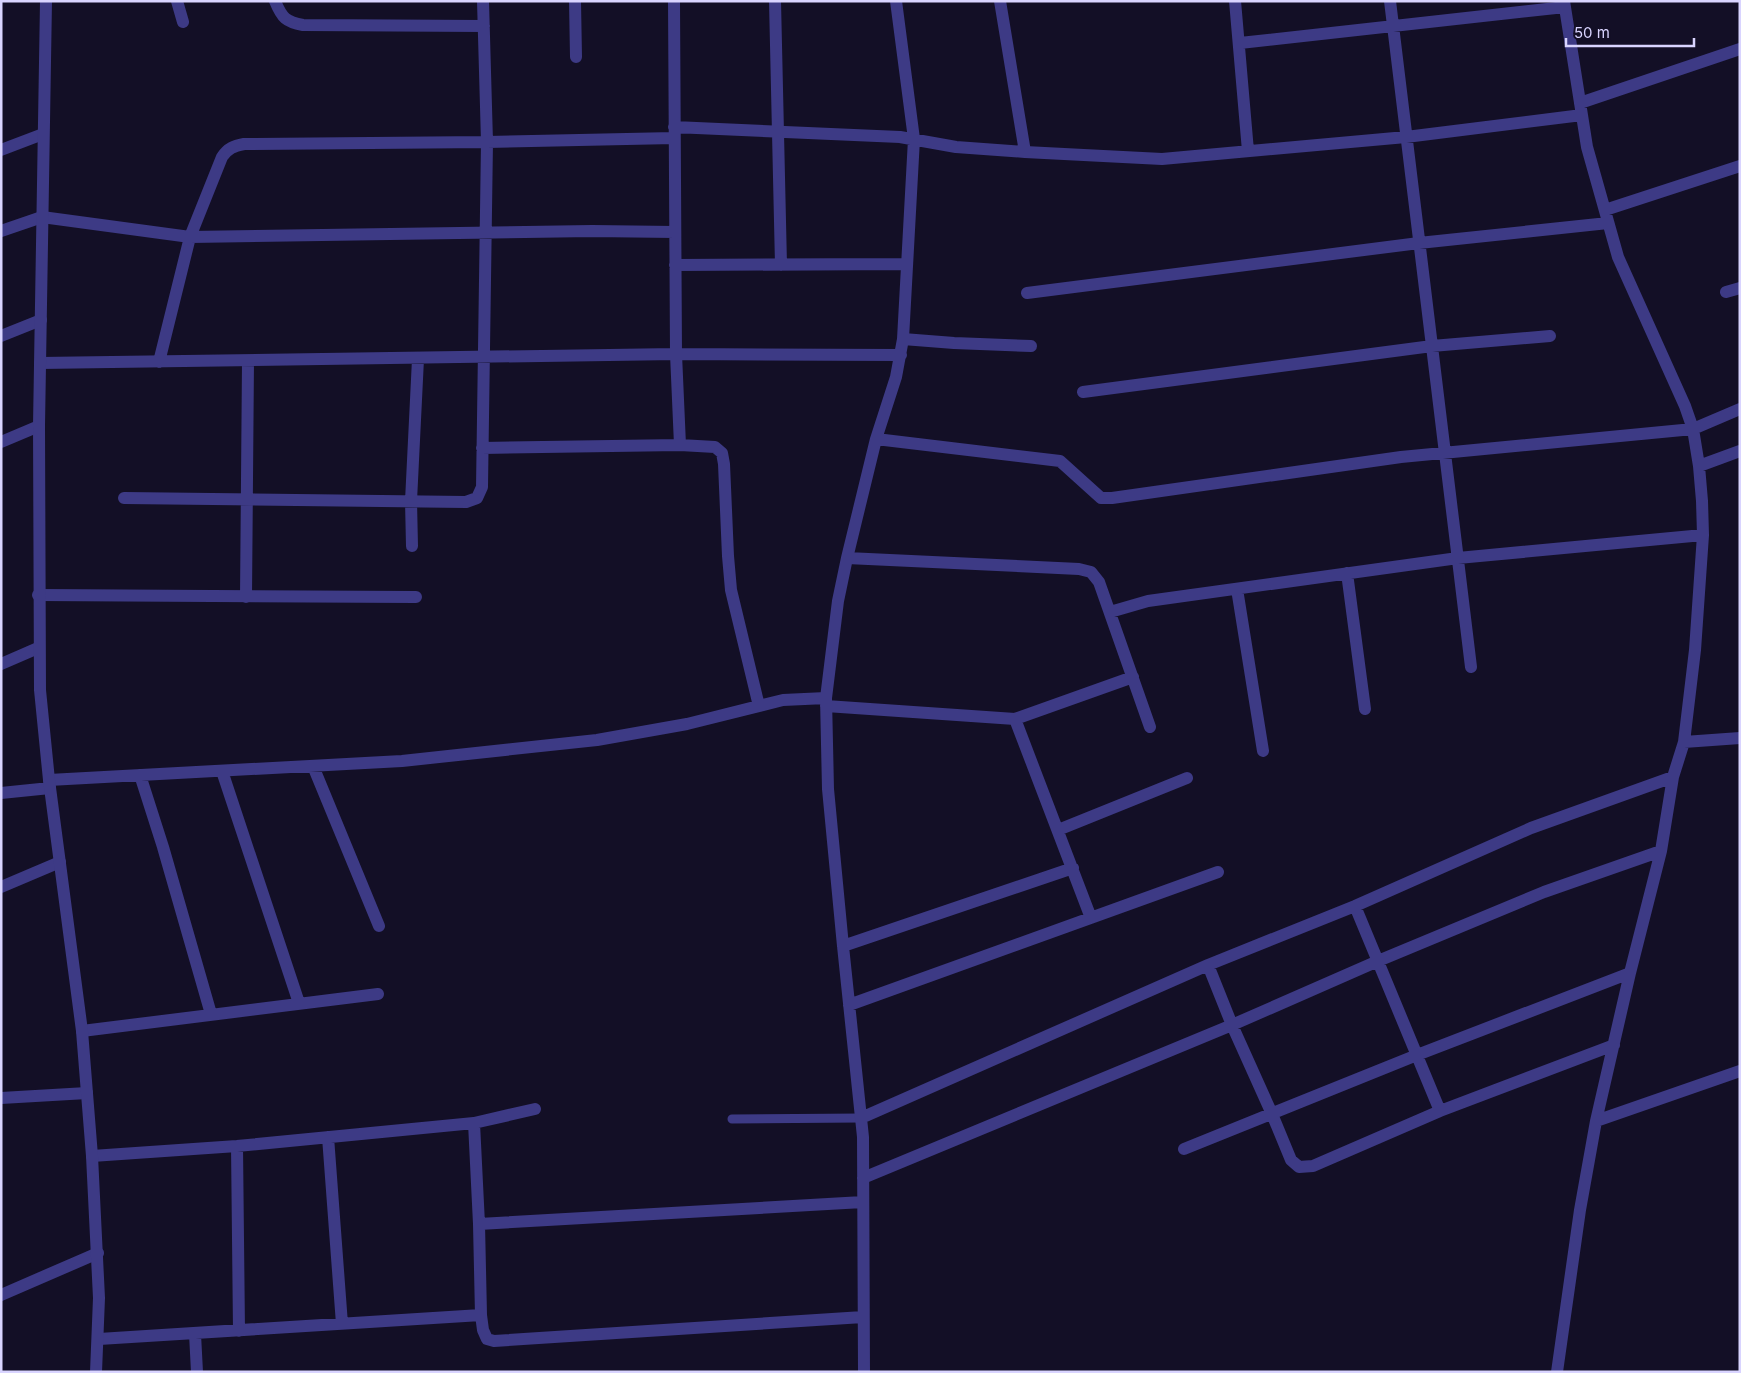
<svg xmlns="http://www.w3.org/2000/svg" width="1741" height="1373" font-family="Inter,sans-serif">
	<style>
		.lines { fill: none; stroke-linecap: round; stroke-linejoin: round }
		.service { stroke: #3d3a85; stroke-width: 9 }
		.minor { stroke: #3d3a85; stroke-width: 12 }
		.tertiary { stroke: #3d3a85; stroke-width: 12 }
	</style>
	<rect width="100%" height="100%" fill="#130f26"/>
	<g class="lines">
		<!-- service -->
		<path class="service" d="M732 1119 861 1118"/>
		<!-- minor -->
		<path class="minor" d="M177 1 183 22
			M275 1C282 18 286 22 303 25L484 26
			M575 1 576 57
			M674 1 676 354 680 445
			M775 1 781 265
			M1000 1 1025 152
			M1235 1 1248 151
			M1390 1 1471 667
			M1240 43 1565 7
			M1580 103 1740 49
			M674 127 900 137 956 147 1025 152 1162 159 1406 137 1582 115
			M1 150 43 134
			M1605 210 1740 166
			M1 231 42 217 190 237 592 231 675 232
			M675 265 907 264
			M1726 292 1740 288
			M1027 293 1419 243 1608 223
			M1 336 41 320
			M903 339 954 343 1031 346
			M159 362 190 237 222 157C228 148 234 146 244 144L487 142 674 138
			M40 363 676 354 901 355
			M1083 392 1432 346 1550 336
			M876 439 1060 461 1101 498H1112L1401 457 1693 429 1740 409
			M1 442 39 426
			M482 448 680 445 715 447 722 453 724 464 728 556 731 590 759 706
			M1699 466 1740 451
			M124 498 466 502 477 498 482 487 487 142 483 1
			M412 546 411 501 418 359
			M847 558 1079 569 1091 572 1099 582 1150 727
			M1347 573 1365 709
			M1237 589 1263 751
			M38 595 416 597
			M246 597 248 361
			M1110 612 1148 601 1458 558 1703 535
			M1 664 38 648
			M826 706 1015 719 1133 677
			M1015 719 1091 918
			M1684 742 1740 738
			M313 766 379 926
			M222 771 299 1003
			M140 775 163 847 211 1014
			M49 780 402 761 597 740 687 724 783 700 826 698
			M1 793 50 788
			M1058 830 1187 778
			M1 887 60 862
			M1355 906 1440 1111
			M843 946 1073 868
			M1208 965 1232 1025 1272 1114 1291 1160 1299 1167 1313 1166 1440 1111 1614 1045
			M849 1005 1218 872
			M82 1031 378 994
			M1 1098 87 1093
			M861 1118 1208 965 1355 906 1531 828 1673 777
			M1596 1121 1740 1071
			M474 1123 479 1224 481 1315 483 1330 487 1339 494 1341 863 1317
			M328 1137 342 1324
			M237 1146 239 1331
			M1184 1149 1417 1055 1630 973
			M92 1156 237 1146 474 1123 535 1109
			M863 1178 1232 1025 1378 961 1544 892 1661 851
			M479 1224 863 1202
			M1 1295 98 1253
			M195 1334 197 1372
			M99 1339 481 1315
			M864 1372 863 1137 843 946 828 789 826 698 838 601 847 558 876 439 896 377 903 339 914 139 896 1
			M1557 1372 1580 1210 1596 1121 1630 973 1661 851 1673 777 1684 742 1695 650 1703 535 1702 501 1699 466 1693 429 1685 406 1618 257 1587 147 1564 1"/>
		<!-- tertiary -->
		<path class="tertiary" d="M46 1 39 426 40 690 49 780 82 1031 92 1156 99 1298 96 1372"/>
	</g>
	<!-- border -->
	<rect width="1741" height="1373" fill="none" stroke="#d9d4ff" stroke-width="5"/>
	<!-- scale -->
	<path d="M1566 38v8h128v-8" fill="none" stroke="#d9d4ff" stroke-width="2.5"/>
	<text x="1574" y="38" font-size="15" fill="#d9d4ff" stroke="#130f26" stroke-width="4" paint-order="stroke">50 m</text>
</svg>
